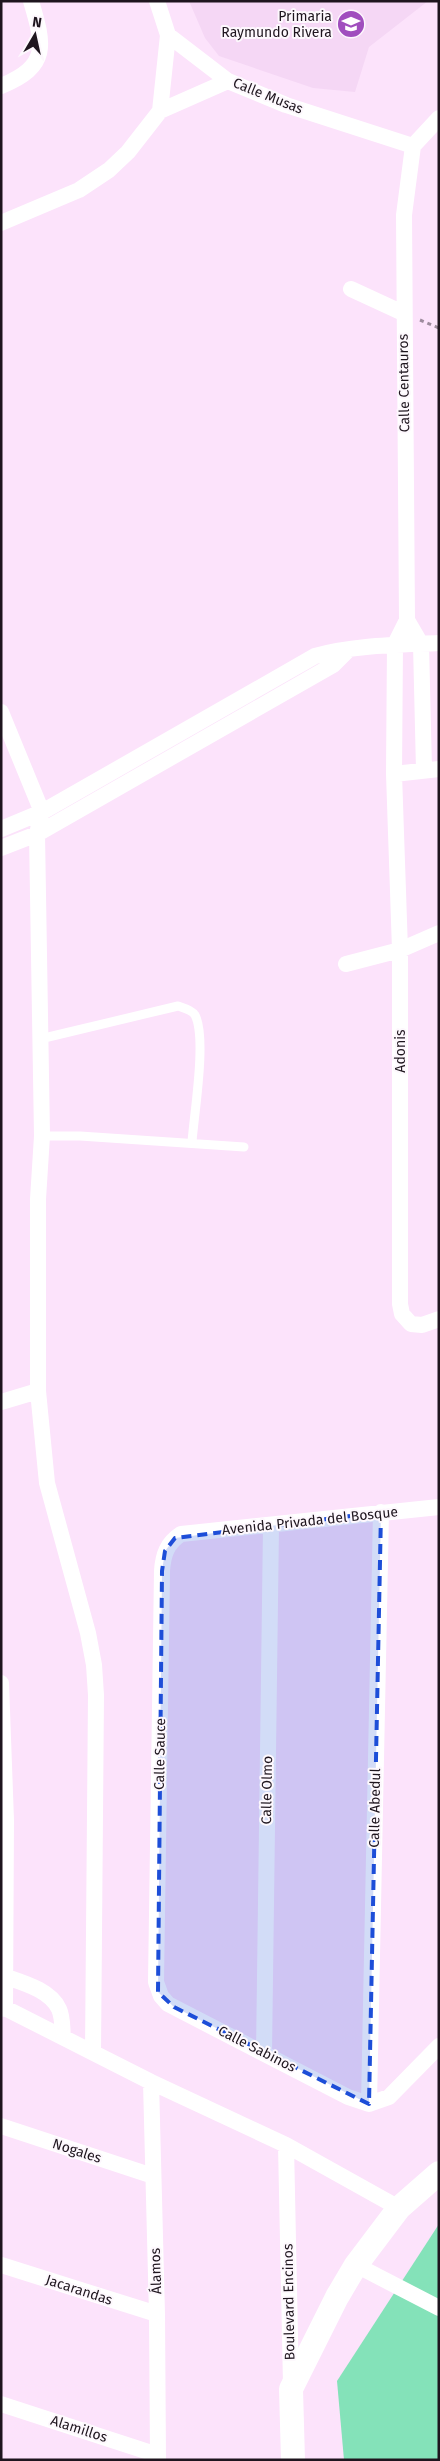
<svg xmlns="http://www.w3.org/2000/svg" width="440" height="2461" font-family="'Fira Sans',sans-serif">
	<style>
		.built { fill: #f5d7f5 }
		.green { fill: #84e2b9 }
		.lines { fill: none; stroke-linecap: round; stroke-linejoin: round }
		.path { stroke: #9e8c9e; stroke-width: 3; stroke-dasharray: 4 4; stroke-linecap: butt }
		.lane { stroke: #fff; stroke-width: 9 }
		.street { stroke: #fff; stroke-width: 16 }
		.secondary { stroke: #fff; stroke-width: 24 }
		.marked { fill: #1d4ed8; fill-opacity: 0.2; stroke: #1d4ed8; stroke-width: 4; stroke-dasharray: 10 6; stroke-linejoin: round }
		.labels { text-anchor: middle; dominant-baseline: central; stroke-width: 4; stroke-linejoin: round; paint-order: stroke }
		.poi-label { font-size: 14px; fill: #1e151e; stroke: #fdf8fd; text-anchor: end }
		.street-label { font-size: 14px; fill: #1e151e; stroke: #fdf8fd }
	</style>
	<rect width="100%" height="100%" fill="#fce3fb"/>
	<!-- built -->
	<path class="built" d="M189 1H428L369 47 355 92 313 88 219 56 205 38Z"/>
	<!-- green -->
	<path class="green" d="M439 2224V2460H344L337 2381Z"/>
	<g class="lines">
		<!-- path -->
		<path class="path" d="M420 320 439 328"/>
		<!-- lane -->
		<path class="lane" d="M40 1039 178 1006C184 1008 192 1010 195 1015 207 1038 194 1114 192 1142
			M42 1136H80L244 1147"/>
		<!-- street -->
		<path class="street" d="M157 1 168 35 228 81 286 105 413 146
			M1 86C50 66 44 45 31 1
			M160 111 228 81
			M413 146 404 215 407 620 395 644 394 774 400 950V1304L402 1314 411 1324 422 1325 439 1319
			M413 146 439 118
			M1 223 79 190 109 170 128 152 160 111 168 35
			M351 289 403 313
			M407 620 421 644 424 770
			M1 712 42 812 37 834 42 1136 38 1199V1391L47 1483 88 1633 94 1665 96 1695 93 2052
			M394 774 439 769
			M1 829 42 812 315 656C354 645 398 645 439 643
			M1 848 37 834 333 665 348 650
			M346 964 400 950 439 933
			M1 1402 38 1391
			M439 1507 181 1534C167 1543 163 1555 162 1571L156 1982 161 1996 168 2004 348 2097 369 2104 389 2097 439 2046
			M1 1683 6 1820 5 2009
			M1 1975C20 1982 50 1989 59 2009 63 2018 62 2028 63 2037
			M1 2006 151 2082 286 2145 399 2208
			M264 2053 271 1526
			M151 2082 157 2314 158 2460
			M369 2104 381 1512
			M1 2126 153 2176
			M286 2145 291 2384
			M1 2265 157 2314
			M356 2265 439 2308
			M1 2404 158 2455"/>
		<!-- secondary -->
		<path class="secondary" d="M293 2460 291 2389 337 2297 356 2265 399 2208 439 2173"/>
	</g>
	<!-- marked area -->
	<path class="marked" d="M381 1512 369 2104 174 2007 158 1992 162 1571 165 1551 175 1538Z"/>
	<!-- icons -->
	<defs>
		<symbol id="school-disc" viewBox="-11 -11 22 22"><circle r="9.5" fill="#a04ebe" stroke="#fdf8fd"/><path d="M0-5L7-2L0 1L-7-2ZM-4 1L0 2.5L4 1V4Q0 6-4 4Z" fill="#fff"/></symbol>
	</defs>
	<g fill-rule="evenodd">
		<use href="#school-disc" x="335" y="8" width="32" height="32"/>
	</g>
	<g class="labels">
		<!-- poi labels -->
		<g class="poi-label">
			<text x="332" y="16">Primaria<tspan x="332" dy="16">Raymundo Rivera</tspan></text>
		</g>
		<!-- street labels -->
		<g class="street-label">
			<text transform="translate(268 96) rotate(22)">Calle Musas</text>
			<text transform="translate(404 383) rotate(-91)">Calle Centauros</text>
			<text transform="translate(400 1051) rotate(-90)">Adonis</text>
			<text transform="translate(310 1521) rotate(-6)">Avenida Privada del Bosque</text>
			<text transform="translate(160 1754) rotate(-89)">Calle Sauce</text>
			<text transform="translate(267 1790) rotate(-89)">Calle Olmo</text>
			<text transform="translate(375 1808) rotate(-89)">Calle Abedul</text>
			<text transform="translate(257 2049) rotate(27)">Calle Sabinos</text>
			<text transform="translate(77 2151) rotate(18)">Nogales</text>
			<text transform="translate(156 2271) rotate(-92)">Álamos</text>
			<text transform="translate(79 2290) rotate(18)">Jacarandas</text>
			<text transform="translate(289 2302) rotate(-91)">Boulevard Encinos</text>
			<text transform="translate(79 2429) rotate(18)">Alamillos</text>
		</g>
	</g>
	<!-- border -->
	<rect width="440" height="2461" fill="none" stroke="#1e151e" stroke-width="5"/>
	<!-- north arrow -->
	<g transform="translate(35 35) rotate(9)" stroke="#fdf8fd" stroke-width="4" paint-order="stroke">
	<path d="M0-4L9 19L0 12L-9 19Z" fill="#1e151e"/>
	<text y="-8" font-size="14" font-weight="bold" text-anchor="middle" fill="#1e151e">N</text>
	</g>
</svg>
